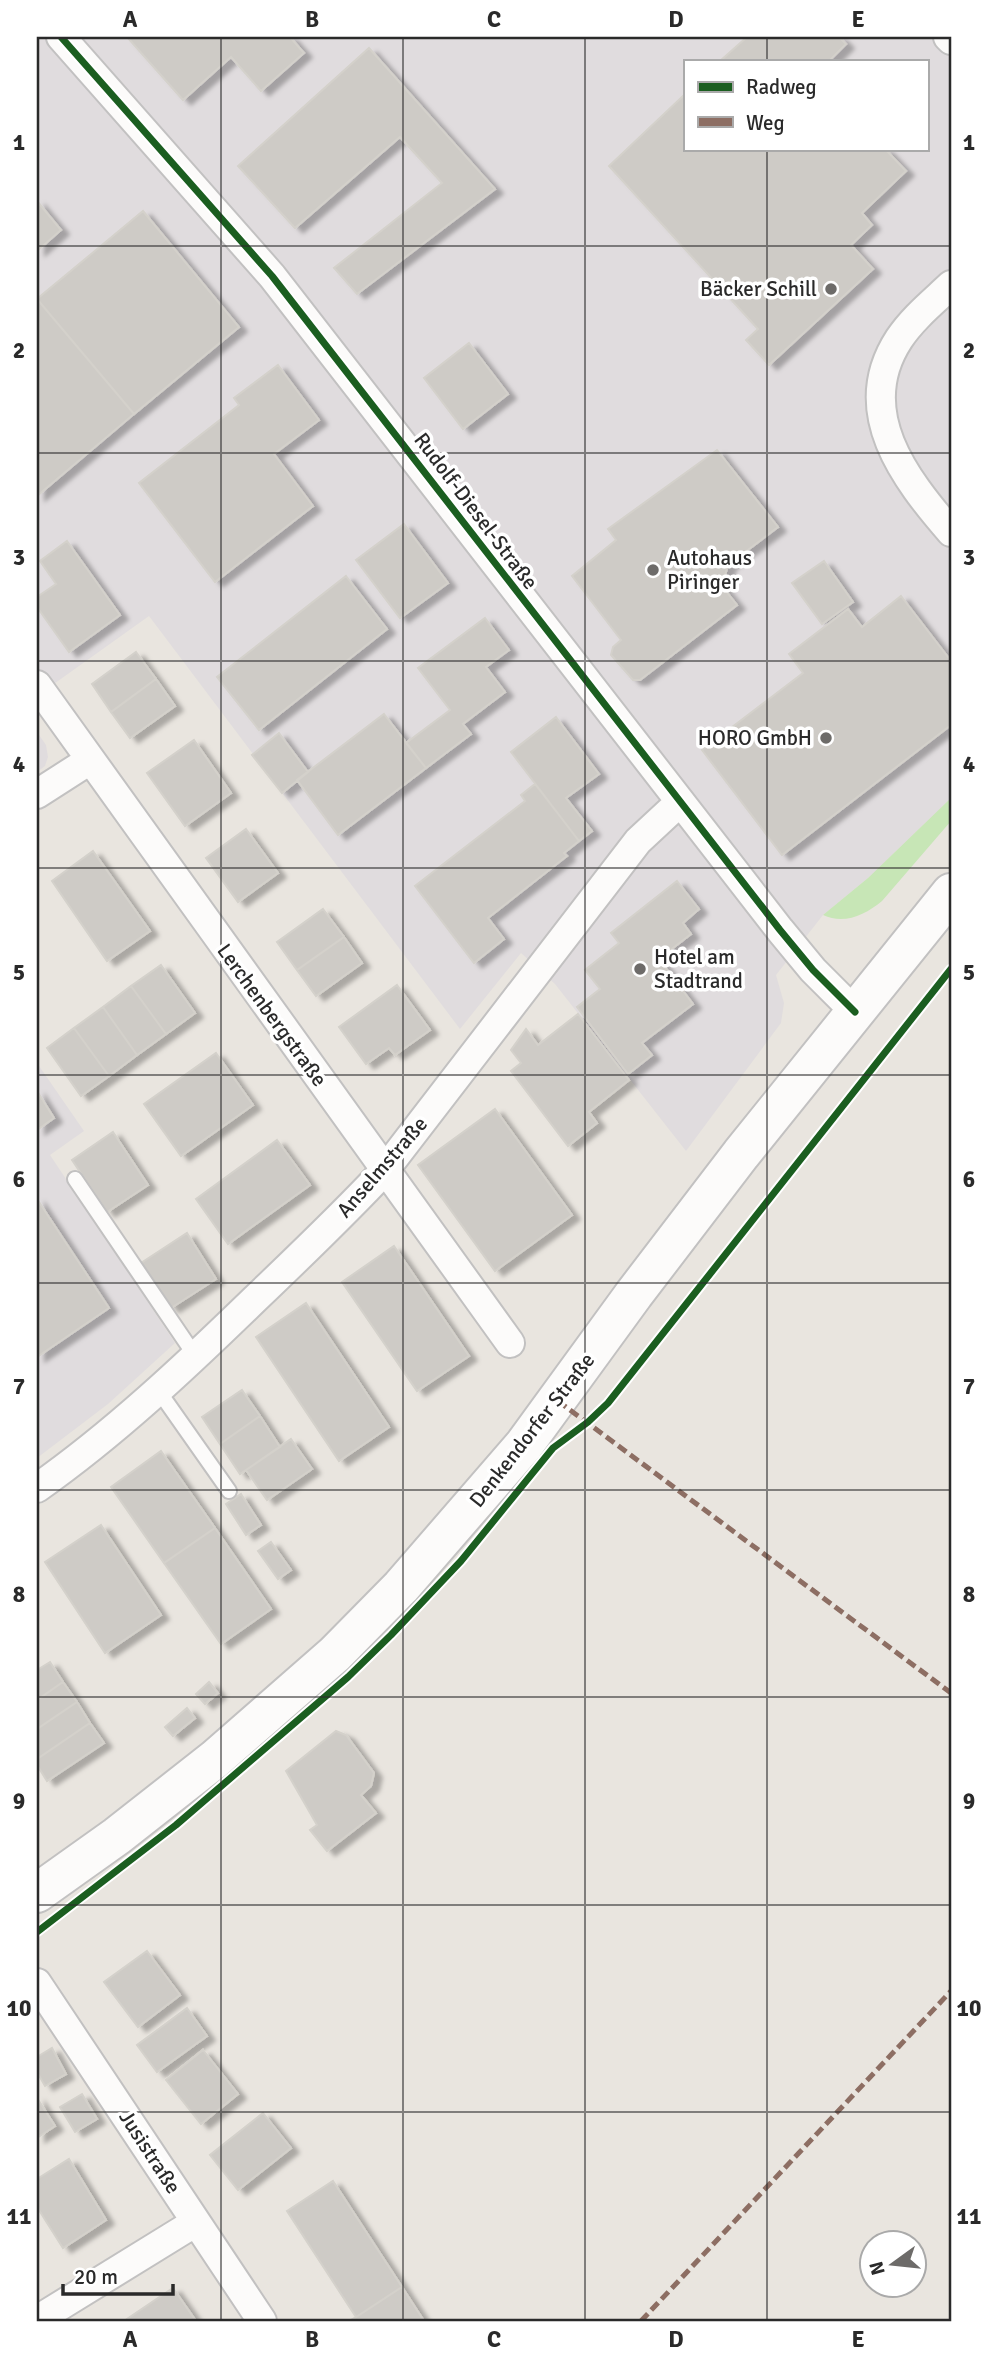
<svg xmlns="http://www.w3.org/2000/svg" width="988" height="2358" font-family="Signika,sans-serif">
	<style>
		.industrial { fill: #e0dcde; fill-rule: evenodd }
		.green { fill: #c7e6b6 }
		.building { fill: #cecbc6; stroke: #d4d1cb; stroke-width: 2; filter: url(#shadow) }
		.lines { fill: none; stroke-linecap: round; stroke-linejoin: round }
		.service-casing { stroke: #c2c1c1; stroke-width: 18 }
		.minor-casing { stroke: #c2c1c1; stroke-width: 32 }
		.secondary-casing { stroke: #c2c1c1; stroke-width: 42 }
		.service { stroke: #fcfbfa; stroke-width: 14 }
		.minor { stroke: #fcfbfa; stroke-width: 28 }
		.secondary { stroke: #fcfbfa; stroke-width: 38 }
		.quiet { stroke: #8d6e63; stroke-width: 5; stroke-dasharray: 10 5; stroke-linecap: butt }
		.cycleway-casing { stroke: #fff; stroke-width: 11 }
		.cycleway { stroke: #1b5e20; stroke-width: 7 }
		.grid { fill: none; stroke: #2a2a2a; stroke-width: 2; stroke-opacity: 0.55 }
		.poi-dot { fill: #6d6b69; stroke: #fff; stroke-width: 2.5 }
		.labels { text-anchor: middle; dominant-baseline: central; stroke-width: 7; stroke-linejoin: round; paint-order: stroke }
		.poi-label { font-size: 21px; fill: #2a2a2a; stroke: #fff; text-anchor: end }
		.street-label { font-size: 21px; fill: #2a2a2a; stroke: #fff }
		.neatline { fill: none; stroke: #2a2a2a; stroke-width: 2.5 }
		.grid-label { font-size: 23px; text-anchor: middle; font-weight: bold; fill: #2a2a2a }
	</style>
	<defs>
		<filter id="shadow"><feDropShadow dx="8" dy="4.5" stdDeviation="2" flood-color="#0004"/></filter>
	</defs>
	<rect width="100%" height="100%" fill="#e9e5df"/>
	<!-- industrial -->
	<path class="industrial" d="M37 37H951V798L868 878 823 915 776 975 784 1003 781 1023 686 1151 555 984 521 953 460 1029 149 616 37 696ZM685 61H927V149H685Z
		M37 732 46 745 48 757 45 766 37 772Z
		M37 1063 84 1131 50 1155 175 1343 108 1404 37 1458Z"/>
	<!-- green -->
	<path class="green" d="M951 798V821L882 901C865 915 844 925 823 915L868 878Z"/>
	<!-- building -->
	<path class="building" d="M127 37H290L304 53 261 91 231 57 183 100Z
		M747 37H839L846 44 829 61H720Z
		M369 48 495 189 357 294 334 268 442 183 400 137 295 228 238 166Z
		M685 94V149H885L906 171 862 213 872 225 851 245 873 269 769 365 746 340 758 329 609 166Z
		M37 201 61 230 37 251Z
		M143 211 239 327 134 414 37 299Z
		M37 299 134 414 37 496Z
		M469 343 508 394 463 429 424 378Z
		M278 365 319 420 274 454 313 506 215 582 139 483 239 405 234 398Z
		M717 450 778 527 728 565 722 586 737 605 640 680H633L611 655 613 647 621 640 572 576 616 540 608 529Z
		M404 524 448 583 400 618 356 560Z
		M67 541 120 615 69 652 37 607V597L56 584 40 561Z
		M824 561 853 602 822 624 792 583Z
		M346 576 387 629 259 730 217 677Z
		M901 596 951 661V725L782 855 702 750 803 673 789 654 848 609 862 627Z
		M485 618 509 650 486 667 505 692 463 724 471 734 426 768 406 743 450 710 418 668Z
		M136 652 156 679 111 712 92 684Z
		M156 679 175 706 130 738 111 712Z
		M384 714 426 768 338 835 297 780Z
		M556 717 599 774 566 798 592 831 579 841 511 752Z
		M279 733 308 772 282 793 252 755Z
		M194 740 231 793 185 826 147 773Z
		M535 784 579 841 564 853 567 856 488 918 504 939 474 963 415 886 525 801 521 795Z
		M246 829 278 873 238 902 206 858Z
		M93 851 150 931 107 961 52 881Z
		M677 881 699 909 683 923 691 934 659 959 693 1004 642 1043 652 1055 628 1074 577 1007 600 989 585 970 619 943 611 933Z
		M323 909 344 937 297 970 277 942Z
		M344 937 362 963 316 996 297 970Z
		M161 965 195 1013 166 1034 131 986Z
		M397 985 430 1030 395 1055 389 1048 366 1064 339 1027Z
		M131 986 166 1034 137 1055 103 1007Z
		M103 1007 137 1055 109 1076 74 1028Z
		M578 1014 629 1080 589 1112 597 1123 568 1146 511 1071 521 1063 511 1050 526 1029 538 1045Z
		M74 1028 109 1076 81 1096 47 1048Z
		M216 1053 253 1105 181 1156 144 1104Z
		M37 1091 54 1118 37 1130Z
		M495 1109 572 1215 495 1271 418 1165Z
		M113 1132 148 1185 107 1212 72 1160Z
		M277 1140 310 1185 228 1244 196 1199Z
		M37 1199 109 1308 37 1357Z
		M187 1233 216 1279 171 1308 141 1263Z
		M394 1246 469 1356 417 1391 342 1282Z
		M306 1303 389 1427 339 1461 256 1337Z
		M242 1390 260 1416 220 1444 202 1417Z
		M260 1416 280 1447 240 1474 220 1444Z
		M291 1439 312 1469 267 1500 246 1470Z
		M161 1451 215 1528 164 1563 111 1487Z
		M241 1494 261 1525 246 1535 226 1504Z
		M101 1525 161 1615 105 1653 45 1562Z
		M215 1528 271 1609 221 1644 164 1563Z
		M271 1542 291 1570 278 1579 258 1551Z
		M50 1662 63 1682 37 1700V1670Z
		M63 1682 77 1702 37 1729V1700Z
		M209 1682 218 1693 205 1704 196 1694Z
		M77 1702 90 1723 37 1759V1729Z
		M187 1708 195 1718 173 1736 165 1727Z
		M90 1723 104 1743 47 1781 37 1765V1759Z
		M336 1731 346 1735 374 1773 371 1786 361 1795 376 1813 327 1851 310 1830 317 1825 286 1771Z
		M147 1951 180 1995 138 2027 104 1982Z
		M187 2008 207 2036 157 2072 137 2045Z
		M52 2048 66 2074 45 2086 37 2072V2057Z
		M203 2050 238 2094 201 2124 166 2080Z
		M82 2094 97 2119 75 2132 60 2107Z
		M37 2098 55 2126 37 2138Z
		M263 2113 291 2148 238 2190 210 2155Z
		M69 2159 106 2220 63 2248 37 2207V2179Z
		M333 2181 402 2287 356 2317 287 2211Z
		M402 2287 424 2321H349L356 2317Z
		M173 2288 196 2321H124Z"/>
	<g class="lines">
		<defs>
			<path id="service" d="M75 1179 196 1357
				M158 1390 229 1491"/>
			<path id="minor" d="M61 37 272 276 780 930 813 970 855 1012
				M948 37 951 40
				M951 285C933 302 913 318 899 339 852 411 905 479 951 532
				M37 685 510 1343
				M37 794 90 760
				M37 1488C115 1433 186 1366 255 1299 299 1257 343 1215 384 1171L638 841 680 802
				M37 1983 262 2321
				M37 2320 196 2222"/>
			<path id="secondary" d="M37 1893 117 1836 215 1759 335 1654 401 1587 524 1445 634 1294 741 1154 951 893"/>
		</defs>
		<!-- service casing -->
		<use href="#service" class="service-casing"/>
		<!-- minor casing -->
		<use href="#minor" class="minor-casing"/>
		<!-- secondary casing -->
		<use href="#secondary" class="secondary-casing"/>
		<!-- service -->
		<use href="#service" class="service"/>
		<!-- minor -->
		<use href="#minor" class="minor"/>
		<!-- secondary -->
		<use href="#secondary" class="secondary"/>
		<!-- quiet -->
		<path class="quiet" d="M558 1401 951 1693
			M641 2321 951 1991"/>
		<defs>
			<path id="cycleway" d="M61 37 272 276 780 930 813 970 855 1012
				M37 1932 176 1825 348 1677 391 1635 461 1561 553 1448 588 1422 608 1403 951 969"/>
		</defs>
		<!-- cycleway casing -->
		<use href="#cycleway" class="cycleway-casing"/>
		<!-- cycleway -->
		<use href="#cycleway" class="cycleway"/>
	</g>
	<!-- grid -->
	<path class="grid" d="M221 37V2321M403 37V2321M585 37V2321M767 37V61M767 149V2321M37 246H951M37 453H951M37 661H951M37 868H951M37 1075H951M37 1283H951M37 1490H951M37 1697H951M37 1905H951M37 2112H951"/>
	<!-- markers -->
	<g class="poi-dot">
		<circle cx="831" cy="289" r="7"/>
		<circle cx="653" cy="570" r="7"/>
		<circle cx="826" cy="738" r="7"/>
		<circle cx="640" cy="969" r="7"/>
	</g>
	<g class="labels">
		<!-- poi labels -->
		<g class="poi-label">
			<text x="817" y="289">Bäcker Schill</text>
			<text x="667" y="558" text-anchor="start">Autohaus<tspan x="667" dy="24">Piringer</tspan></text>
			<text x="812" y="738">HORO GmbH</text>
			<text x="654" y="957" text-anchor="start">Hotel am<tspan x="654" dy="24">Stadtrand</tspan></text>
		</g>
		<!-- street labels -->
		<g class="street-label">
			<text transform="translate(476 511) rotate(53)">Rudolf-Diesel-Straße</text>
			<text transform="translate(272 1015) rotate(54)">Lerchenbergstraße</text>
			<text transform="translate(382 1167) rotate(-49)">Anselmstraße</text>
			<text transform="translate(532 1430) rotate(-52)">Denkendorfer Straße</text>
			<text transform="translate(150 2152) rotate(57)">Jusistraße</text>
		</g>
	</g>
	<!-- border -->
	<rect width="988" height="2358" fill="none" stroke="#ffffff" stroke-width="77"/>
	<!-- legend -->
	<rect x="684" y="60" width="245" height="91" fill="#ffffff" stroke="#aaaaaa" stroke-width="2"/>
	<rect x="698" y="82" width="35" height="10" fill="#1b5e20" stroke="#aaaaaa" stroke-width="2"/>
	<text x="746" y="94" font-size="21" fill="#2a2a2a">Radweg</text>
	<rect x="698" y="117" width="35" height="10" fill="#8d6e63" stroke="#aaaaaa" stroke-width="2"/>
	<text x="746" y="130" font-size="21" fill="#2a2a2a">Weg</text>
	<!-- north arrow -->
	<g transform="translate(893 2264) rotate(255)"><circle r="33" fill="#ffffff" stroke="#aaaaaa" stroke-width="2"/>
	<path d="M0-5L12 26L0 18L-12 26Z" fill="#6d6b69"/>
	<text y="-10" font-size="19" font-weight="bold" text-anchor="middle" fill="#2a2a2a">N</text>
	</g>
	<!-- scale -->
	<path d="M63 2284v10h110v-10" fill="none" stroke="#2a2a2a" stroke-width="3.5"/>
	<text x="74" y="2284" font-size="21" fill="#2a2a2a" stroke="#ffffff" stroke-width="5" paint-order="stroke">20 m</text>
	<rect x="38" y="38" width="912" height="2282" class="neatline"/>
	<g class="grid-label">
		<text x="130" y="27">A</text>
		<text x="312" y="27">B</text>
		<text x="494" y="27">C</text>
		<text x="676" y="27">D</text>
		<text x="858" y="27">E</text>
		<text x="19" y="150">1</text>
		<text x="969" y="150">1</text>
		<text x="19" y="358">2</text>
		<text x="969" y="358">2</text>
		<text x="19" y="565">3</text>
		<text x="969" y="565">3</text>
		<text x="19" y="772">4</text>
		<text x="969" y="772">4</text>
		<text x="19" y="980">5</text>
		<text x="969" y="980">5</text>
		<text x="19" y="1187">6</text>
		<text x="969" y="1187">6</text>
		<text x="19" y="1394">7</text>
		<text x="969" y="1394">7</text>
		<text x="19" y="1602">8</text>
		<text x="969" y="1602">8</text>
		<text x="19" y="1809">9</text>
		<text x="969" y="1809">9</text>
		<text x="19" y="2016">10</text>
		<text x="969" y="2016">10</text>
		<text x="19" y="2224">11</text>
		<text x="969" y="2224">11</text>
		<text x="130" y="2347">A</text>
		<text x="312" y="2347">B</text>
		<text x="494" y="2347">C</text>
		<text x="676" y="2347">D</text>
		<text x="858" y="2347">E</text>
	</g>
</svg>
